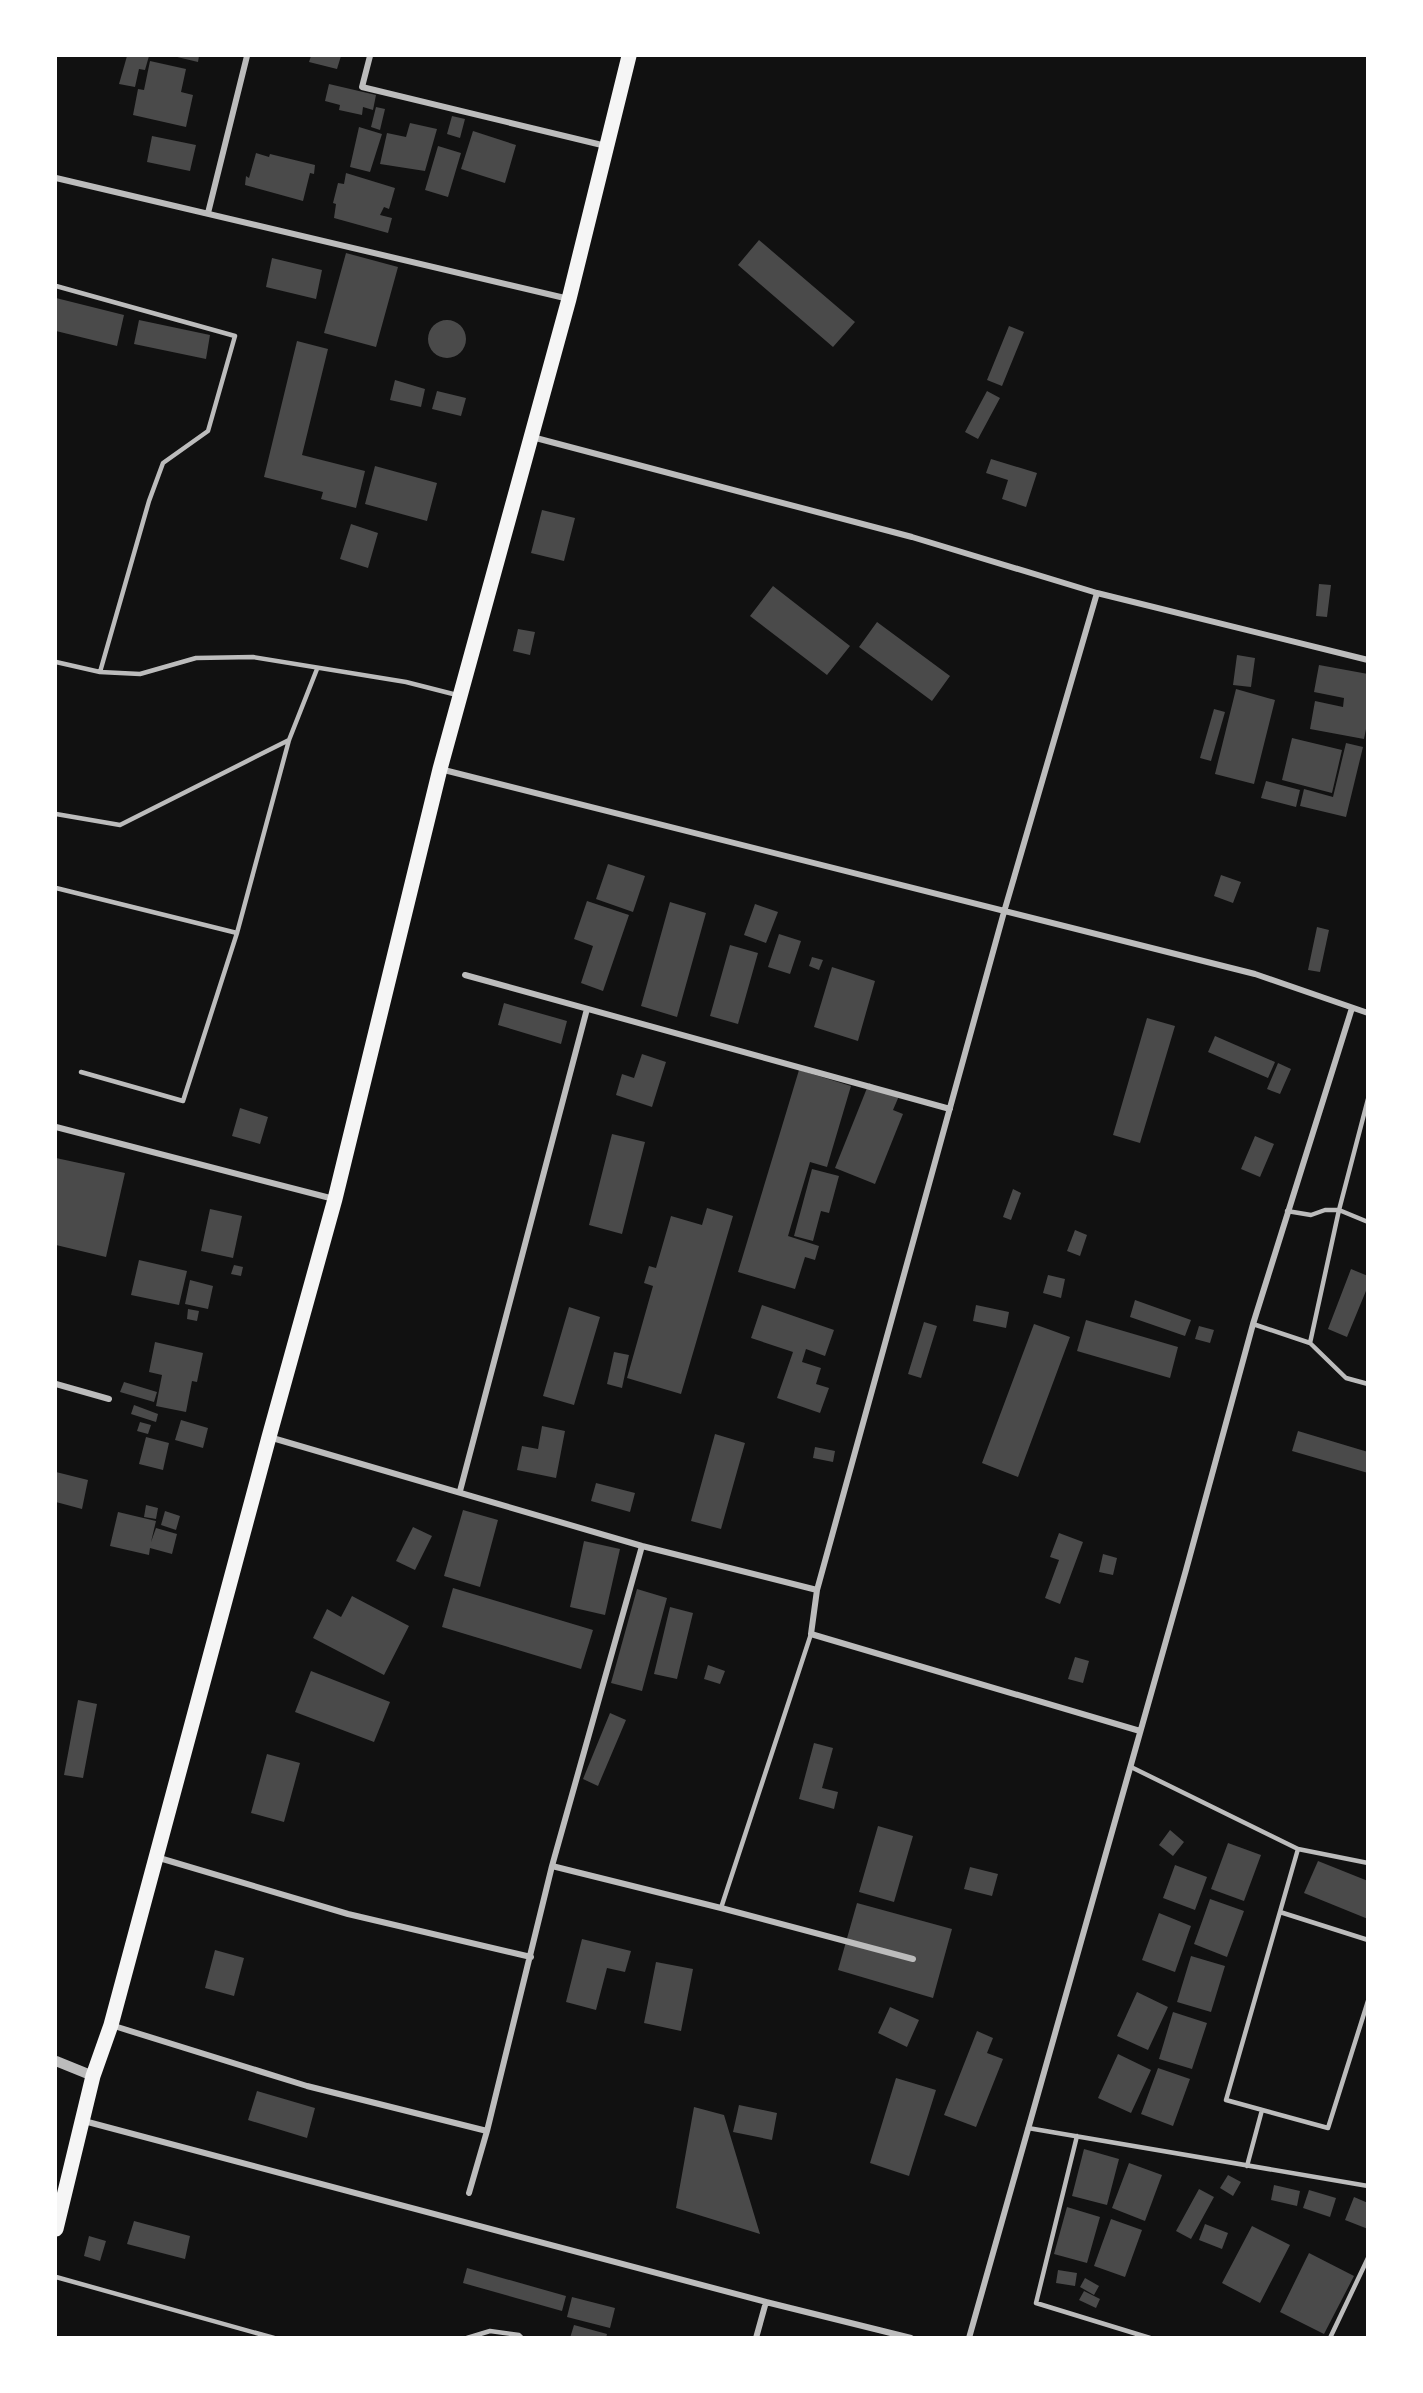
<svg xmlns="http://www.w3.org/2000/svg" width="1423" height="2393" font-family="'Titillium Web',sans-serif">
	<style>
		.building { fill: #4a4a4a }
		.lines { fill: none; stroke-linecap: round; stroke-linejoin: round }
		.service { stroke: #bcbcbc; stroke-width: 4.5 }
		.minor { stroke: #bcbcbc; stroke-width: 6 }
		.tertiary { stroke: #bcbcbc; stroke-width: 10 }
		.primary { stroke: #f5f5f5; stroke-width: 15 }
	</style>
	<rect width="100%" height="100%" fill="#111"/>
	<!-- building -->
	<path class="building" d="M127 56H149L145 70 139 69 135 87 119 84Z
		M173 56H199L198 62Z
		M311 56H341L337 69 309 62Z
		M150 61 186 69 181 92 193 95 186 127 133 115 138 89 144 90Z
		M329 84 376 95 373 110 363 107 362 115 339 110 340 105 325 101Z
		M376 107 385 109 380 130 371 127Z
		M452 116 465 119 460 138 447 134Z
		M410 123 437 129 425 171 380 164 387 133 406 137Z
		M359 127 382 134 370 172 350 167Z
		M473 131 516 145 505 183 461 169Z
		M152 136 196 145 190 171 147 162Z
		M438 146 461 153 448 197 425 190Z
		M256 153 269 157 270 154 315 165 314 174 310 173 303 201 245 185 246 176 249 178Z
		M346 173 395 188 389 209 384 207 380 215 392 218 388 233 334 218 336 204 333 203 338 183 344 184Z
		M759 240 855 322 833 347 738 265Z
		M346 253 398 267 376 347 324 333Z
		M272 258 322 270 316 299 266 287Z
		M56 298 124 315 117 346 56 331Z
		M428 339a19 19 0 1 1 38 0a19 19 0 1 1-38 0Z
		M139 320 210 335 206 359 134 344Z
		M1009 326 1024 332 1002 386 987 380Z
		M297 341 328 349 302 455 365 471 356 508 321 499 323 492 264 477Z
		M395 380 425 389 421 407 390 400Z
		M437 391 466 398 461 416 432 409Z
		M987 391 1000 398 978 439 965 432Z
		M991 459 1037 473 1026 507 1002 499 1008 480 986 473Z
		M375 466 437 483 427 521 365 504Z
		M542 510 575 518 564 561 531 553Z
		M351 524 378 533 368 568 340 559Z
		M1319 584 1331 585 1327 617 1316 616Z
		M773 586 850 646 827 675 750 616Z
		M877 622 950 676 932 701 859 647Z
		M518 629 535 632 530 655 513 651Z
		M1237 655 1255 658 1251 687 1233 685Z
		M1319 665 1368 674V719L1364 739 1310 729 1315 701 1343 707 1344 698 1314 692Z
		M1236 689 1275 700 1254 784 1215 774Z
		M1214 709 1225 712 1211 761 1200 758Z
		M1292 738 1342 750 1332 793 1282 780Z
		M1346 743 1363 747 1346 817 1300 806 1304 789 1333 797Z
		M1266 781 1300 790 1296 807 1261 798Z
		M608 864 645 876 633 912 596 899Z
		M1221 875 1241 882 1233 903 1214 896Z
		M587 901 629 915 603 991 581 983 593 946 574 939Z
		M670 902 706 913 677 1017 641 1006Z
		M755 904 778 912 766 943 744 935Z
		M1317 927 1329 930 1320 972 1308 970Z
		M779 934 801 941 790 974 768 967Z
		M730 945 758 953 738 1024 710 1016Z
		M812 957 823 960 819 970 809 966Z
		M832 967 875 981 858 1041 814 1027Z
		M504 1003 567 1021 561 1044 498 1025Z
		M1147 1018 1175 1026 1140 1143 1113 1135Z
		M1215 1036 1275 1062 1268 1078 1208 1052Z
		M642 1054 666 1062 652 1107 616 1095 622 1074 634 1078Z
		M1278 1063 1291 1069 1280 1094 1267 1089Z
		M799 1070 851 1086 827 1167 810 1162 788 1236 819 1246 815 1260 805 1257 795 1289 738 1272Z
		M869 1083 899 1096 893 1110 903 1114 875 1184 835 1168Z
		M240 1108 268 1117 260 1144 232 1136Z
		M612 1134 645 1142 622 1234 589 1225Z
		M1255 1136 1274 1144 1260 1177 1241 1169Z
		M56 1158 125 1173 106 1257 56 1245Z
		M812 1169 839 1176 829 1213 821 1211 813 1241 794 1236Z
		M1013 1189 1021 1193 1011 1220 1003 1217Z
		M707 1208 733 1216 681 1394 627 1378 653 1286 644 1283 649 1266 656 1268 671 1216 702 1225Z
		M210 1209 242 1216 233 1258 201 1251Z
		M1075 1230 1087 1235 1080 1256 1067 1251Z
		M139 1260 187 1271 179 1305 131 1295Z
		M234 1265 243 1267 241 1276 231 1274Z
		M1351 1269 1368 1276V1286L1347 1337 1328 1329Z
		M1048 1275 1065 1279 1061 1298 1043 1293Z
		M190 1280 213 1286 208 1309 185 1304Z
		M1135 1300 1191 1320 1185 1336 1130 1317Z
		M762 1305 834 1330 825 1356 806 1349 802 1362 821 1368 816 1384 829 1388 820 1413 777 1398 793 1352 751 1338Z
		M976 1305 1009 1312 1006 1328 973 1321Z
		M569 1307 600 1317 574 1405 543 1396Z
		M188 1309 199 1311 197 1321 187 1319Z
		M1086 1320 1178 1347 1170 1378 1077 1351Z
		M924 1322 937 1326 921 1378 908 1374Z
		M1034 1324 1070 1337 1018 1477 982 1463Z
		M1199 1326 1214 1330 1210 1343 1195 1339Z
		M155 1342 203 1353 197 1382 192 1381 186 1412 156 1406 162 1375 149 1372Z
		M614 1352 629 1355 622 1388 607 1384Z
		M124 1382 157 1392 154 1402 120 1392Z
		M134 1405 158 1414 156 1422 131 1414Z
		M181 1420 208 1428 203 1448 175 1440Z
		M140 1422 151 1425 148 1434 137 1431Z
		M542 1426 565 1431 556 1478 517 1470 522 1446 538 1449Z
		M1298 1431 1368 1452V1473L1292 1451Z
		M715 1434 745 1443 721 1529 691 1521Z
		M146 1437 169 1443 163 1470 139 1464Z
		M815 1447 835 1451 833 1462 813 1458Z
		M56 1472 88 1480 82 1509 56 1502Z
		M596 1483 635 1493 630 1512 591 1501Z
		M146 1505 158 1508 156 1519 144 1517Z
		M463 1510 498 1520 480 1587 444 1576Z
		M165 1511 180 1516 176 1530 161 1525Z
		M118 1512 156 1521 151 1542 156 1528 177 1534 172 1554 150 1548 149 1555 110 1546Z
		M413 1527 432 1536 415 1570 396 1561Z
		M1059 1533 1083 1542 1060 1604 1045 1598 1059 1560 1050 1557Z
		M584 1541 620 1549 605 1615 570 1607Z
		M1103 1554 1117 1558 1113 1575 1099 1572Z
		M453 1588 593 1630 581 1669 442 1627Z
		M637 1589 667 1598 642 1691 611 1683Z
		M352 1596 409 1626 384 1675 313 1638 327 1609 341 1617Z
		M670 1607 693 1613 677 1679 654 1674Z
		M1075 1657 1089 1661 1083 1683 1068 1679Z
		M708 1665 725 1671 720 1684 704 1679Z
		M311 1671 390 1702 374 1742 295 1712Z
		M78 1700 97 1704 83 1778 64 1775Z
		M610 1713 626 1720 598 1786 583 1779Z
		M814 1743 833 1748 822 1788 838 1792 834 1809 799 1799Z
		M267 1754 300 1763 284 1822 251 1813Z
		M878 1826 913 1836 894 1902 859 1892Z
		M1170 1830 1184 1842 1173 1856 1159 1845Z
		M1228 1843 1261 1855 1244 1901 1211 1889Z
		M1318 1861 1368 1881V1919L1304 1893Z
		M1175 1865 1207 1877 1195 1910 1163 1898Z
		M970 1867 998 1874 992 1896 964 1889Z
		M1210 1899 1244 1911 1227 1957 1194 1944Z
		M857 1903 952 1929 933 1998 838 1970Z
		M1159 1913 1191 1926 1175 1972 1142 1960Z
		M582 1939 631 1951 625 1972 607 1968 596 2010 566 2002Z
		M215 1950 244 1958 234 1996 205 1988Z
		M1191 1956 1225 1966 1211 2012 1177 2002Z
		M656 1962 693 1969 681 2031 644 2023Z
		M1137 1992 1168 2007 1148 2050 1117 2036Z
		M890 2007 919 2020 907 2047 878 2033Z
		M1173 2012 1207 2023 1192 2069 1159 2059Z
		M977 2031 993 2038 987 2053 1003 2059 976 2127 944 2115Z
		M1118 2054 1151 2070 1131 2113 1098 2098Z
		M1158 2068 1190 2079 1173 2126 1141 2114Z
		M896 2078 936 2090 909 2176 870 2163Z
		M257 2091 315 2108 307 2138 248 2120Z
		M739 2105 777 2113 772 2140 733 2132Z
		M694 2107 724 2115 760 2234 676 2208Z
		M1084 2149 1119 2159 1107 2205 1072 2196Z
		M1129 2163 1162 2175 1145 2221 1112 2208Z
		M1228 2175 1241 2182 1233 2196 1220 2188Z
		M1274 2185 1300 2191 1297 2206 1271 2200Z
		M1199 2189 1214 2197 1191 2239 1176 2231Z
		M1309 2190 1336 2198 1330 2217 1303 2208Z
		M1354 2197 1368 2203V2229L1345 2220Z
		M1067 2207 1100 2217 1087 2263 1054 2254Z
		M1111 2219 1142 2230 1125 2277 1094 2266Z
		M134 2221 190 2236 185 2259 127 2244Z
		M1205 2224 1228 2233 1222 2249 1199 2240Z
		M1252 2226 1290 2245 1260 2303 1222 2283Z
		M89 2236 106 2241 100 2261 84 2256Z
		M1309 2253 1354 2276 1324 2334 1280 2312Z
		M467 2268 566 2296 562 2311 463 2283Z
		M1058 2270 1077 2273 1075 2286 1056 2283Z
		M1085 2278 1099 2286 1094 2295 1080 2287Z
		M1084 2291 1100 2299 1096 2308 1079 2300Z
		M572 2297 615 2308 610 2328 567 2317Z
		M574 2325 607 2334 606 2338H570Z"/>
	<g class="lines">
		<!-- service -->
		<path class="service" d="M56 286 235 336 208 431 163 463 149 501 100 672
			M56 662 100 672 140 674 196 658 253 657 406 682 457 695
			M56 814 120 825 289 740
			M56 888 237 933
			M81 1072 183 1101 237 933 289 740 317 669
			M1287 1211 1311 1215 1325 1210H1339L1368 1222
			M1253 1324 1310 1343 1346 1378 1368 1384
			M1310 1343 1339 1210 1368 1099
			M1131 1767 1298 1849 1368 1863
			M1298 1849 1226 2100 1328 2128 1368 2001
			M721 1908 811 1634
			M1280 1912 1368 1940
			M1028 2128 1368 2186
			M1077 2136 1036 2303 1150 2338
			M1247 2166 1262 2110
			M56 2277 274 2338
			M467 2338 490 2331 519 2335 522 2338
			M1330 2338 1368 2258"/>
		<!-- minor -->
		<path class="minor" d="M370 56 362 87 606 146
			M56 178 569 299
			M208 213 247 56
			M532 437 912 537 1097 593 1368 660
			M1097 593 1004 912 817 1590 811 1634 1140 1731
			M440 769 1255 974 1368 1013
			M465 975 950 1109
			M56 1127 334 1199
			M56 1384 109 1399
			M269 1437 642 1546 817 1590
			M460 1491 587 1009
			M156 1857 348 1914 531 1957
			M552 1866 721 1908 913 1959
			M111 2025 307 2086 487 2131
			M84 2121 766 2302 911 2338
			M469 2193 487 2131 552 1866 642 1546
			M756 2338 766 2302
			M969 2338 1186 1570 1253 1324 1352 1008"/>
		<!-- tertiary -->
		<path class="tertiary" d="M56 2061 93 2076"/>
		<!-- primary -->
		<path class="primary" d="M56 2229 93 2076 111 2025 269 1437 335 1199 440 769 569 299 629 56"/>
	</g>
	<!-- border -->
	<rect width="1423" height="2393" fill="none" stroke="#ffffff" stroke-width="114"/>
</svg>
